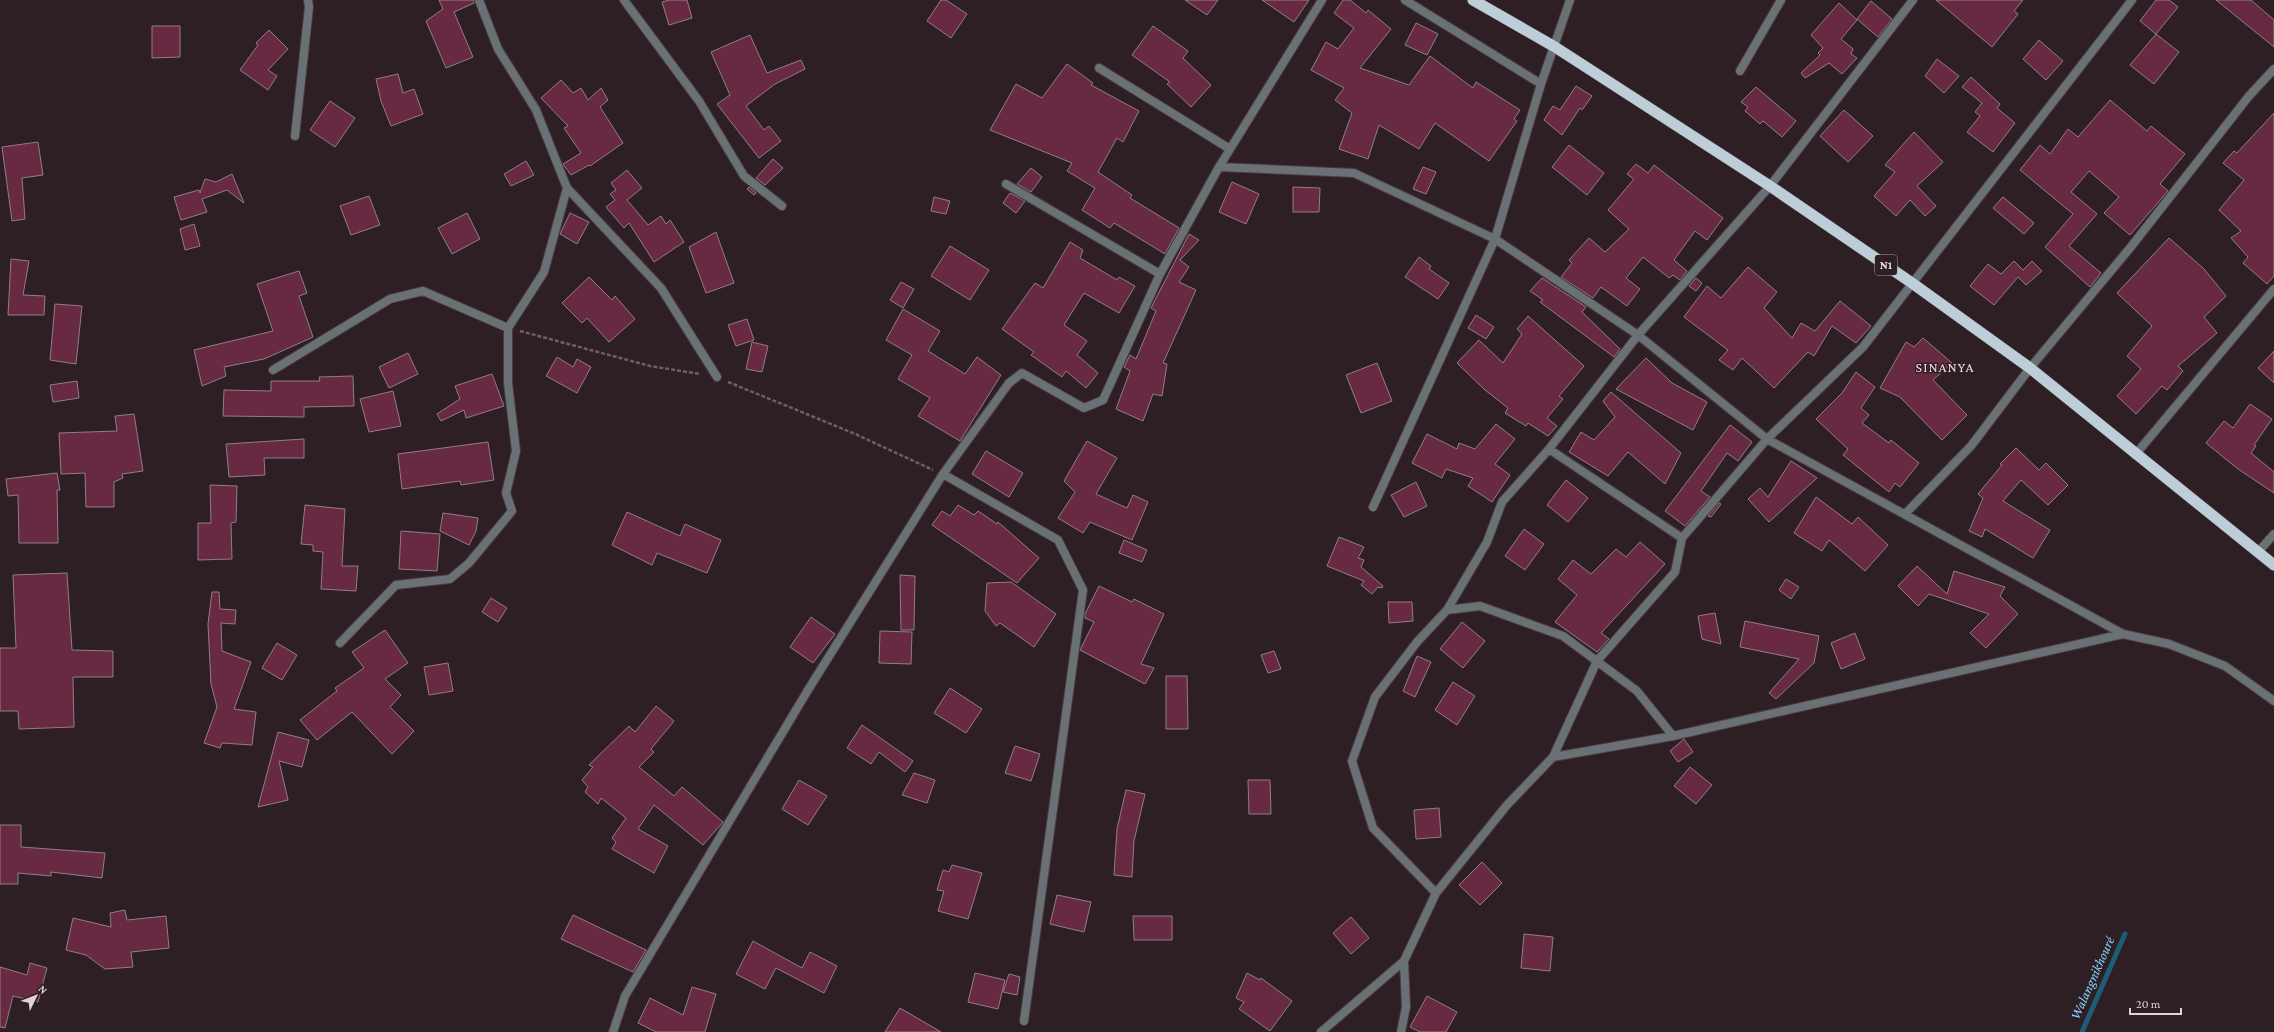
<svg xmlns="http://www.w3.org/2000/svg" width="2274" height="1032" font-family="'Crimson Pro',serif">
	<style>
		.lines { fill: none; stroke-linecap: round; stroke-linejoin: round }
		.stream { stroke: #1f5c76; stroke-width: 5 }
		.building { fill: #682a42; stroke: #917e84 }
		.minor-casing { stroke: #4a3c41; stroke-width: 10 }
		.trunk-casing { stroke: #4a3c41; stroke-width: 12 }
		.path { stroke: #6d5f64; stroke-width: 2.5; stroke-dasharray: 4 2; stroke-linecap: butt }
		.minor { stroke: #697175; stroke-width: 8 }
		.trunk { stroke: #beced8; stroke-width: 11 }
		.labels { text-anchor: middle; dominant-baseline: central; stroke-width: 3; stroke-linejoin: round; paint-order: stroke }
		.shield { fill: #2e1f24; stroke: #aa9ea1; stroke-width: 1 }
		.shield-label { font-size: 12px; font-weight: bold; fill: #dfd4d7 }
		.neighbourhood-label { font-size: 14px; letter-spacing: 1px; fill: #f0dce1; stroke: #2e1f24 }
		.water-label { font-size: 14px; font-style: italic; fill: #82d5fc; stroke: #2e1f24 }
	</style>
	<rect width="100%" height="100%" fill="#2e1f24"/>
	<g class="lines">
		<!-- stream -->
		<path class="stream" d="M2082 1032 2125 934"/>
	</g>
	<!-- building -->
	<path class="building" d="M439 0H474V3L454 12 473 57 446 68 426 21 443 9Z
		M669 0H687L692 18 669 25 662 2Z
		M941 0H946L967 14 951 38 927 21Z
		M1185 0H1218L1207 15Z
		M1262 0H1309L1294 22Z
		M1343 0H1350L1366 13 1368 10 1391 29 1360 68 1409 85 1430 56 1473 88 1476 82 1520 110 1514 119 1517 121 1489 161 1435 123 1419 149 1379 125 1368 159 1339 149 1352 113 1335 100 1344 88 1311 70 1326 42 1338 49 1354 28 1334 13Z
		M1936 0H2023L2014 11 2018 14 1992 47Z
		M2156 0H2169L2178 7 2156 34 2140 21Z
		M2216 0H2251L2274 20V47Z
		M1871 1 1892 19 1878 37 1857 19Z
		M1839 3 1857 20 1841 39 1853 49 1851 54 1857 58 1842 74 1829 63 1805 78 1801 73 1820 55 1818 53 1823 48 1811 35Z
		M1416 23 1438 34 1427 55 1405 45Z
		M152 26H180V57L152 58Z
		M1153 26 1188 51 1183 58 1211 85 1191 107 1167 84 1170 82 1132 55Z
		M269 30 288 49 268 70 277 76 268 90 240 70 258 45 256 43Z
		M2156 34 2179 52 2154 84 2130 65Z
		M750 35 767 73 801 60 805 69 775 84 746 106 764 130 769 126 781 141 759 158 717 104 730 95 711 52Z
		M2039 40 2063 61 2046 80 2023 59Z
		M1937 59 1959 76 1944 93 1925 76Z
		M1067 64 1093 83 1091 85 1139 111 1123 142 1117 138 1098 172 1132 195 1130 198 1179 228 1165 254 1114 223 1110 228 1082 210 1095 188 1067 171 1072 163 990 130 1016 84 1042 98Z
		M398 74 403 93 414 89 423 114 391 126 381 101 376 79Z
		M1971 77 2000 104 1997 108 2015 123 1993 152 1967 132 1980 116 1975 112 1982 103 1962 87Z
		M561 80 573 93 581 88 588 100 601 88 608 100 600 107 623 143 590 166 589 165 571 175 563 164 581 153 564 128 568 126 541 98Z
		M1576 86 1592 96 1582 110 1580 108 1562 135 1544 120 1553 106 1560 110Z
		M1756 87 1796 121 1782 137 1763 121 1760 124 1745 111 1748 107 1741 102Z
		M2110 100 2147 131 2151 126 2185 154 2160 184 2168 191 2130 235 2104 213 2119 197 2089 171 2071 192 2097 214 2069 246 2101 273 2090 287 2045 247 2073 214 2020 170 2040 145 2050 154 2068 129 2078 137Z
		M330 101 355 118 335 147 310 130Z
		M1844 110 1873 136 1848 162 1820 136Z
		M2274 113V276L2267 284 2243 263 2248 257 2231 238 2241 231 2219 210 2244 180 2223 163 2234 151 2237 153Z
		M1914 132 1943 162 1917 186 1936 206 1925 216 1910 200 1896 216 1874 196 1895 172 1885 165Z
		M38 142 43 175 22 178 25 219 12 221 2 147Z
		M1569 145 1604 173 1587 195 1552 167Z
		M773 159 783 168 765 185 756 178Z
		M526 161 534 175 511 186 504 174Z
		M1636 164 1648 173 1654 165 1723 218 1707 240 1695 231 1674 260 1687 271 1680 280 1673 275 1669 278 1643 257 1626 278 1640 289 1627 306 1601 287 1593 298 1561 277 1572 263 1569 260 1589 238 1605 252 1629 229 1608 210 1634 179 1627 174Z
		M1423 167 1436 172 1426 194 1413 189Z
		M1031 168 1042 177 1031 192 1017 184Z
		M627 170 642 188 627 200 648 225 661 216 666 224 670 220 684 242 654 262 629 223 624 228 606 207 615 200 610 194 616 190 611 183Z
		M232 174 244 203 227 190 202 199 207 212 181 220 174 197 199 190 200 193 205 179 216 182Z
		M1232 182 1259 194 1246 224 1219 212Z
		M749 187 756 193 754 195 747 189Z
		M1293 187 1320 188 1319 212H1293Z
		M1010 193 1025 201 1016 213 1003 203Z
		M369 196 380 225 351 235 340 206Z
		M934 197 950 201 946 214 931 211Z
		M2003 197 2034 223 2024 234 1993 208Z
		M467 213 480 239 452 254 438 228Z
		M570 213 589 222 577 244 560 234Z
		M194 224 200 246 185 250 180 229Z
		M716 232 734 283 706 293 689 247Z
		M1189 234 1199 240 1180 260 1189 267 1179 282 1196 290 1163 363 1167 364 1162 396 1153 394 1143 421 1116 409 1130 371 1124 367 1130 355 1136 359 1156 311 1151 308Z
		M2169 238 2204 269 2226 296 2204 317 2217 333 2178 366 2183 371 2167 390 2162 386 2136 414 2117 396 2141 369 2127 356 2152 326 2117 293Z
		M1070 242 1083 250 1080 258 1117 280 1119 277 1135 286 1119 313 1084 293 1064 325 1087 341 1077 355 1098 373 1086 388 1066 371 1062 377 1031 355 1034 352 1002 329 1035 283 1043 288Z
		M950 246 989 270 970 300 931 276Z
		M1419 257 1431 266 1429 269 1449 283 1438 299 1405 277Z
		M11 259 29 261 23 295 45 296 44 315H8Z
		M2014 261 2023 270 2032 261 2042 271 2026 285 2018 277 1994 305 1970 286 1988 264 2001 274Z
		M1748 267 1777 292 1764 308 1792 338 1801 323 1815 331 1840 301 1871 326 1856 343 1832 326 1814 356 1808 352 1774 388 1742 358 1733 370 1719 360 1728 350 1684 317 1707 286 1721 298Z
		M299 271 307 293 299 296 313 337 264 359 224 367 226 376 202 386 194 350 273 331 257 284Z
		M589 277 612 300 615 296 635 319 609 342 587 318 582 323 562 303Z
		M1542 278 1586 307 1582 312 1620 349 1614 357 1540 302 1543 300 1530 291Z
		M1696 278 1702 283 1696 291 1689 286Z
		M901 282 914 289 903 308 890 300Z
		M55 304 82 306 76 364 50 360Z
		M903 309 940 331 928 351 965 374 977 357 1001 375 960 441 918 416 930 398 898 379 912 355 886 340Z
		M1476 315 1494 327 1486 339 1468 328Z
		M1528 316 1584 366 1559 396 1563 399 1547 418 1557 426 1548 436 1528 423 1526 426 1505 413 1508 408 1485 390 1457 363 1479 340 1503 363 1522 334 1517 329Z
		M747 319 754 340 736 346 728 325Z
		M1923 338 1952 363 1933 380 1967 415 1942 440 1900 397 1880 388 1906 342 1914 347Z
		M752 342 768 346 762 372 746 369Z
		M2274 351V383L2258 368Z
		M408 353 418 374 389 388 379 367Z
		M557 357 573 367 577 359 591 367 577 393 546 376Z
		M1646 358 1672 383 1707 402 1693 430 1616 389Z
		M1377 363 1392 401 1361 413 1346 375Z
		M1856 372 1875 387 1861 408 1869 415 1862 423 1889 443 1891 440 1919 463 1900 487 1895 483 1889 492 1843 455 1848 449 1816 419 1842 393Z
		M492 374 504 406 466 418 464 410 441 421 437 414 460 399 455 386Z
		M353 376 354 406 304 407V417L223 416 224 390 271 391V381H320L319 377Z
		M77 381 79 398 53 402 50 385Z
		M393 391 401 426 369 432 360 399Z
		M1611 392 1681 453 1665 484 1628 452 1608 476 1569 452 1581 432 1594 440 1615 417 1603 401Z
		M2250 404 2272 419 2254 445 2256 446 2251 453 2274 472V493L2238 469 2206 443 2224 421 2233 428Z
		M134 414 143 471 122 474 123 478 114 482V507H86L85 473 61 474 59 433 117 431 115 416Z
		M1496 424 1515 439 1495 464 1510 475 1492 502 1468 486 1473 478 1446 469 1442 478 1412 463 1427 434 1457 449 1459 443 1475 449Z
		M1730 425 1752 442 1738 461 1727 453 1701 491 1710 497 1685 526 1665 511Z
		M304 439V458H264L265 475 229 477 226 444Z
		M1087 441 1117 458 1096 494 1127 508 1133 495 1148 502 1132 540 1090 522 1083 533 1058 518 1075 492 1064 481Z
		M488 442 494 480 461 485 460 481 402 489 398 454Z
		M2016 448 2039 470 2046 463 2068 485 2048 505 2021 480 2003 501 2050 530 2033 558 1985 529 1982 537 1969 531 1983 498 1978 494 2002 465 2000 464Z
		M986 451 1023 473 1009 497 972 474Z
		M1791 461 1817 478 1769 522 1748 499 1760 488 1768 497Z
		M57 473 60 490H57L58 543H19L18 495 8 496 6 479Z
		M1566 480 1588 498 1568 522 1547 505Z
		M1416 482 1427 506 1404 517 1391 495Z
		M210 485 237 486 236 522 231 523 232 559 198 560V523H211Z
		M1816 497 1852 524 1858 517 1888 545 1865 571 1829 540 1822 551 1794 533Z
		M1719 503 1721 504 1711 517 1708 516Z
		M305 505 345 509 342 566H358L356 591 321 589 323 552 313 551V545L301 544Z
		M958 505 974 515 978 511 997 524 998 522 1039 558 1017 583 932 525 942 511 950 516Z
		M627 512 680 536 685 524 721 540 707 573 657 553 652 565 612 545Z
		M443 513 478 518 476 531 469 545 440 531Z
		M1524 529 1544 544 1525 570 1505 556Z
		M401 531 440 534 437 571 399 569Z
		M1339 537 1364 547 1358 558 1364 560 1361 567 1383 586 1382 588 1378 587 1372 594 1361 585 1364 581 1327 566Z
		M1124 540 1147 550 1142 562 1119 553Z
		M1640 542 1665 564 1601 633 1609 639 1597 652 1555 622 1577 595 1558 579 1573 560 1591 574 1616 549 1626 557Z
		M1917 566 1947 594 1954 571 2005 587 2000 596 2018 614 1986 648 1970 633 1989 614 1929 594 1918 606 1898 586Z
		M67 573 72 650 113 651V677H73L74 727 19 729 18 711H0V648H16L13 575Z
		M900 575 915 576 914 630H901Z
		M1786 579 1799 587 1791 599 1779 590Z
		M1011 582 1056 614 1034 647 1000 623 996 626 985 611 987 583Z
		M1099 586 1132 602 1134 599 1164 614 1141 664 1154 668 1145 684 1080 650 1094 622 1085 618V614Z
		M212 592H219L220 609 236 610 235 624 221 623 222 651 251 662 234 709 256 712 252 745 222 743 220 748 204 743 217 707 211 684 208 624Z
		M491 598 507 608 498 622 482 612Z
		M1388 602H1412L1413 621 1389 623Z
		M1715 613 1721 644 1702 639 1698 616Z
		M811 617 835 634 813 663 790 647Z
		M1745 621 1819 636 1814 663 1776 699 1769 693 1799 659 1740 647Z
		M1462 622 1485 641 1463 668 1440 649Z
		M385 630 408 663 385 679 401 695 390 707 414 731 392 754 352 712 317 740 300 720 337 691 335 688 364 668 352 652Z
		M880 631 912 632 911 664 879 663Z
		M1855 633 1865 659 1841 669 1831 643Z
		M277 643 297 655 282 680 262 668Z
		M1274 651 1281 669 1268 673 1261 655Z
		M1417 656 1431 662 1415 697 1403 691Z
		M448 663 453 691 429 695 424 667Z
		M1166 676H1187L1188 729H1166Z
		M1453 682 1475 696 1457 725 1435 710Z
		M950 688 982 709 966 733 934 713Z
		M656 706 674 721 651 749 654 752 639 767 674 796 682 787 723 822 703 845 654 805 638 829 668 846 654 873 612 849 616 842 612 838 626 818 601 798 598 804 585 792 588 787 582 780 593 767 589 765 629 726 635 732Z
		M862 725 913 761 905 772 879 752 871 764 847 748Z
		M278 732 309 740 302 767 279 761 288 800 258 807Z
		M1684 739 1693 752 1678 762 1670 751Z
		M1015 746 1040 754 1031 781 1005 773Z
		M1690 767 1712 785 1696 804 1674 786Z
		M914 773 935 780 927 803 902 795Z
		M799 780 827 796 808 825 782 809Z
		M1248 780H1270L1271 814H1249Z
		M1126 790 1145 794 1134 841 1132 877 1114 875 1117 829Z
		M1439 808 1441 837 1416 839 1414 810Z
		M0 825H21V847L105 853 102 878 51 872V876L18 873V884H0Z
		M1482 862 1502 883 1480 905 1459 885Z
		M952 865 982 873 968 919 938 911 944 891 937 890 943 870 949 872Z
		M1057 895 1091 902 1084 932 1050 924Z
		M125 910 127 920 166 916 169 948 131 952 133 967 105 969 86 955 66 950 73 918 111 927 110 913Z
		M573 915 646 950 633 972 561 939Z
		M1133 916H1172V940H1134Z
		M1351 917 1369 938 1351 954 1333 933Z
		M1524 934 1553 937 1550 971 1521 968Z
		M753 941 802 968 810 952 837 966 824 993 776 968 765 989 736 974Z
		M30 963 47 968 38 1002 13 996 5 1028 0 1027V967L27 975Z
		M975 973 1005 980 998 1009 968 1002Z
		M1247 973 1260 980 1261 978 1292 1001 1270 1031 1239 1009 1244 1002 1236 998Z
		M1009 974 1020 977 1017 995 1003 992Z
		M692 987 716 994 705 1032H656L638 1023 650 998 683 1015Z
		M1427 996 1457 1012 1446 1032H1420L1410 1027Z
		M900 1008 941 1032H885Z"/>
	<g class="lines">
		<defs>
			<path id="minor" d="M479 0 498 49 536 110 567 188 661 288 717 377
				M624 0 699 101 744 176 782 206
				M1405 0 1541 84
				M1099 68 1230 149
				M1740 71 1781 0
				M295 136 309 7 308 0
				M1219 167 1354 173 1495 239 1638 335 1767 439 2123 634
				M1006 184 1160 274
				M273 370 390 299 423 291 508 328
				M1549 449 1682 538 1767 439 1863 347 2132 0
				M2135 455 2274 289
				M943 474 1058 540 1083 590 1024 1021
				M1373 507 1495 239 1541 84 1570 0
				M1905 514 1971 446 2030 368 2130 248 2249 96 2274 69
				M2259 551 2274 534
				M1447 610 1487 542 1502 502 1549 449 1638 335 1770 186 1913 0
				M340 643 396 585 450 579 469 563 512 511 506 493 516 451 508 383V328L544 272 567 188
				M1553 757 1597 661 1675 572 1682 538
				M1436 893 1373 828 1352 761 1375 697 1417 642 1447 610 1480 606 1563 636 1637 691 1673 736
				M613 1032 625 996 808 690 943 474 1009 383 1022 373 1084 408 1103 400 1160 274 1219 167 1322 0
				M1321 1032 1404 961 1436 893 1507 805 1553 757 1673 736 2123 634 2169 644 2225 666 2274 701
				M1401 1032 1406 1007 1404 961"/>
			<path id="trunk" d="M1473 0 1555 47 1770 186 1912 283 2030 368 2274 565"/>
		</defs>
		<!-- minor casing -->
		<use href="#minor" class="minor-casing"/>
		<!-- trunk casing -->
		<use href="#trunk" class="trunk-casing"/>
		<!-- path -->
		<path class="path" d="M520 331 650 366 700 374
			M728 382 853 433 933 470"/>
		<!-- minor -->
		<use href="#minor" class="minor"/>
		<!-- trunk -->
		<use href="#trunk" class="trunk"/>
	</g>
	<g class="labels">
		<!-- shield labels -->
		<rect class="shield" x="1875" y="255" width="22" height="20" rx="3"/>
		<g class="shield-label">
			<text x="1886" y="265">N1</text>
		</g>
		<!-- neighbourhood labels -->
		<g class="neighbourhood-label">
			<text x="1945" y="367">SINANYA</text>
		</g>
		<!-- water labels -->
		<g class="water-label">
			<text transform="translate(2092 978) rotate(-66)">Walangnikhouré</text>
		</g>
	</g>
	<!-- north arrow -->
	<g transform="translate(36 996) rotate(47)" stroke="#2e1f24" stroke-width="3" paint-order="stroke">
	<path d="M0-3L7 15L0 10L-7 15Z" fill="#dfd4d7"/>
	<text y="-6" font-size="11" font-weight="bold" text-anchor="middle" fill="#dfd4d7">N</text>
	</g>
	<!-- scale -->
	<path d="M2130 1008v6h51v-6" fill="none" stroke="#dfd4d7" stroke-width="2"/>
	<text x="2136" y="1008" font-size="12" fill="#dfd4d7" stroke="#2e1f24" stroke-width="3" paint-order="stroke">20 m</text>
</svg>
